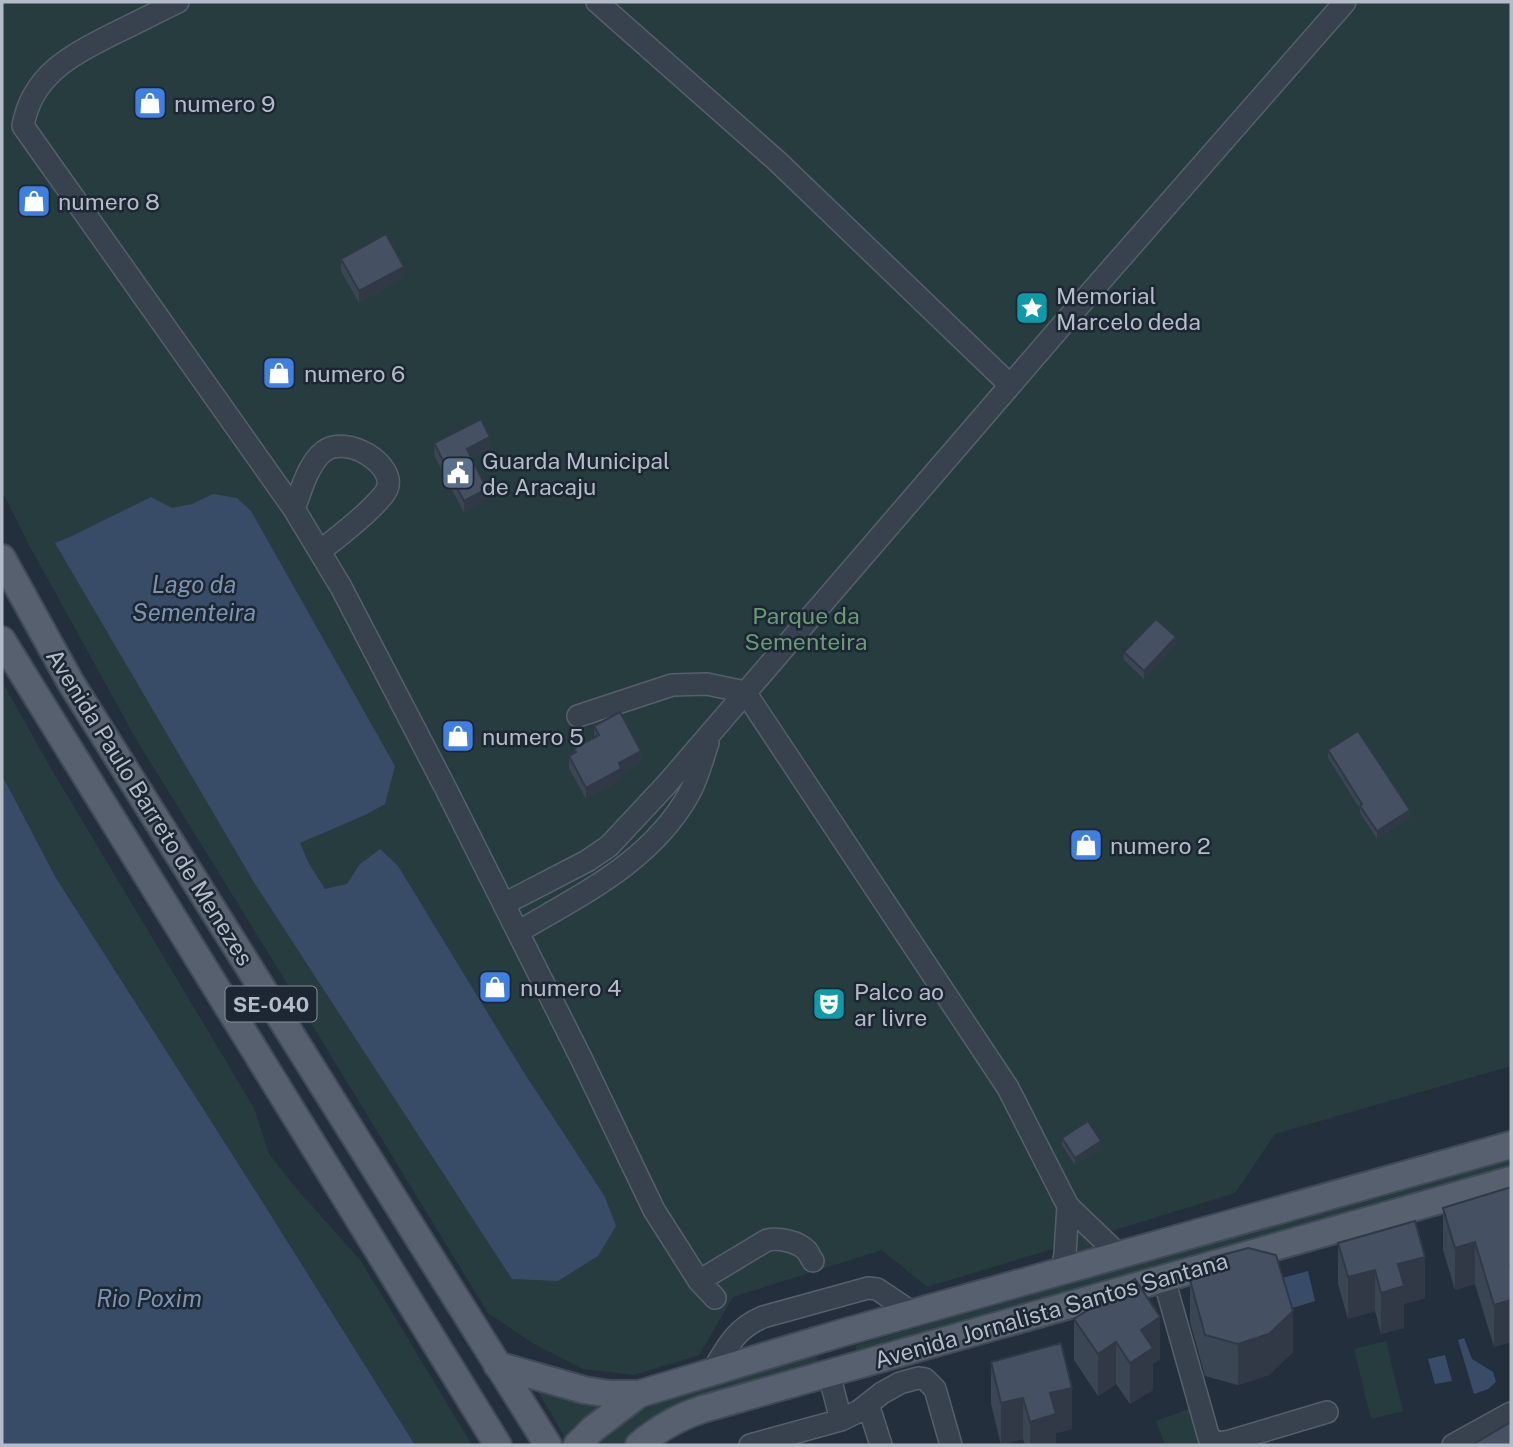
<svg xmlns="http://www.w3.org/2000/svg" width="1513" height="1447" font-family="'Public Sans',sans-serif">
	<style>
		.green { fill: #263c3f }
		.water { fill: #394c67 }
		.lines { fill: none; stroke-linecap: round; stroke-linejoin: round }
		.minor-casing { stroke: #565f6c; stroke-width: 24 }
		.major-casing { stroke: #414a57; stroke-width: 30 }
		.minor { stroke: #38414e; stroke-width: 21 }
		.major { stroke: #56606e; stroke-width: 26 }
		.wall { fill: #3b4654 }
		.shaded-wall { fill: #303945 }
		.building { fill: #455162; stroke: #303945; stroke-width: 2 }
		.labels { text-anchor: middle; dominant-baseline: central; stroke-width: 5; stroke-linejoin: round; paint-order: stroke }
		.shield { fill: #1d2633; stroke: #878f9c; stroke-width: 2 }
		.shield-label { font-size: 21px; font-weight: bold; fill: #b4bcc9 }
		.poi-label { font-size: 23px; fill: #b4bcc9; stroke: #1d2633; text-anchor: start }
		.park-label { font-size: 23px; fill: #6b9a76; stroke: #1d2633 }
		.street-label { font-size: 23px; fill: #b4bcc9; stroke: #1d2633 }
		.water-label { font-size: 24px; font-style: italic; fill: #7c92b1; stroke: #1d2633 }
	</style>
	<rect width="100%" height="100%" fill="#242f3e"/>
	<!-- green -->
	<path class="green" d="M2 2H1511V1066L1275 1134 1235 1193 1089 1238 1100 1250 1071 1259 1072 1243 927 1287 882 1250 733 1297 699 1355 634 1375 583 1369 534 1344 488 1313 256 933 136 739 29 545 2 491Z
		M2 681 49 765 254 1108 269 1154 295 1187 361 1261 472 1445H415L260 1198 56 878 2 775Z
		M1511 1159V1172L856 1355V1345Z
		M1386 1341 1403 1411 1371 1419 1354 1349Z
		M817 1356 819 1368 632 1445H598L621 1421 652 1405 688 1392Z
		M532 1381 613 1402 566 1439Z
		M1189 1409 1203 1445H1165L1156 1421Z"/>
	<!-- water -->
	<path class="water" d="M213 494 237 498 251 511 395 766 385 804 365 815 300 843 309 864 325 889 347 884 360 864 380 849 398 866 523 1071 605 1197 616 1226 598 1256 558 1281 512 1279 255 884 55 543 72 536 151 497 172 508 192 504Z
		M2 775 56 878 260 1198 415 1445H2Z
		M1308 1271 1315 1301 1286 1310 1275 1280Z
		M1464 1338 1472 1359 1493 1372 1496 1382 1488 1389 1474 1394 1458 1340Z
		M1445 1355 1452 1381 1435 1384 1428 1359Z"/>
	<g class="lines">
		<defs>
			<path id="minor" d="M178 2C157 12 136 23 115 33 72 55 32 74 23 126L294 509 341 587 445 787 582 1060 654 1210 699 1281 715 1298
				M597 2 777 161 1010 385
				M294 509C301 491 308 464 323 452 346 433 397 465 387 489 385 494 381 498 377 502 360 521 340 535 320 551
				M578 716 672 685 707 684 745 692 1008 1088 1068 1206 1118 1254
				M504 904 587 861 609 846 666 785 1063 324 1345 2
				M518 932C582 894 651 862 689 794 698 778 702 760 708 743
				M1062 1270 1065 1254 1068 1206
				M1164 1279 1209 1438 1218 1443 1230 1441 1327 1412
				M699 1281 767 1240C779 1238 798 1241 807 1251 808 1252 812 1260 813 1261
				M712 1372C727 1347 735 1329 763 1317L868 1288 877 1289 913 1313
				M868 1404 881 1445
				M841 1420 859 1411 882 1393 900 1383 918 1378 925 1379 935 1389 951 1445
				M750 1445 841 1420 829 1374
				M1453 1445 1511 1413"/>
			<path id="major" d="M2 558 71 683 548 1445
				M2 640 498 1445
				M497 1365 584 1390 610 1394H639L845 1332 1511 1145
				M577 1445 593 1429 639 1394
				M639 1445C659 1428 678 1417 703 1409L1511 1180"/>
		</defs>
		<!-- minor casing -->
		<use href="#minor" class="minor-casing"/>
		<!-- major casing -->
		<use href="#major" class="major-casing"/>
		<!-- minor -->
		<use href="#minor" class="minor"/>
		<!-- major -->
		<use href="#major" class="major"/>
	</g>
	<!-- wall -->
	<path class="wall" d="M341 259 404 278 359 303 341 271Z
		M434 443 490 449 472 458 487 500 464 513 434 455Z
		M1176 645 1144 679 1124 660V652Z
		M594 726 641 763 621 774V780L586 799 569 768V756L574 753V748L594 737Z
		M1328 750 1410 818 1377 839 1360 813V809L1328 758Z
		M1062 1138 1101 1149 1075 1165 1062 1145Z
		M1511 1187V1342L1494 1347 1475 1284 1455 1290 1443 1250V1208Z
		M1338 1243 1425 1298 1404 1304V1328L1381 1334 1375 1311 1348 1319 1338 1284Z
		M1190 1280 1293 1352 1269 1375 1238 1385 1205 1376 1190 1322Z
		M1074 1319 1160 1359 1153 1364V1390L1130 1404 1116 1384 1098 1396 1074 1360Z
		M991 1362 1072 1429 1056 1433V1445H1025L1023 1439 1001 1445 991 1404Z"/>
	<!-- shaded-wall -->
	<path class="shaded-wall" d="M404 267V278L359 303V291Z
		M490 437V449L467 461V449Z
		M487 489V500L464 513V501Z
		M1176 637V645L1144 679V671Z
		M641 751V763L621 774V780L586 799V788L619 763Z
		M1410 810V818L1377 839V831Z
		M1101 1141V1149L1075 1165V1158Z
		M1475 1242V1284L1455 1290V1248Z
		M1425 1257V1298L1404 1304V1328L1381 1334V1293L1398 1264Z
		M1510 1266H1511V1342L1494 1347V1305Z
		M1375 1270V1311L1348 1319V1277Z
		M1293 1311V1352L1269 1375 1238 1385V1344Z
		M1160 1317V1359L1153 1364V1390L1130 1404V1363L1141 1330Z
		M1116 1342V1384L1098 1396V1354Z
		M1072 1388V1429L1056 1433V1445H1030V1422L1050 1393Z
		M1023 1398V1439L1001 1445V1403Z"/>
	<!-- building -->
	<path class="building" d="M386 234 404 267 359 291 341 259Z
		M481 419 490 437 467 449 487 489 464 501 434 443Z
		M1156 619 1176 637 1144 671 1124 652Z
		M620 712 641 751 619 763 621 769 586 788 569 756 576 752 574 748 599 735 594 726Z
		M1358 731 1410 810 1377 831 1360 806 1362 804 1328 750Z
		M1088 1121 1101 1141 1075 1158 1062 1138Z
		M1511 1187V1266H1510L1511 1270V1300L1494 1305 1475 1242 1455 1248 1443 1208Z
		M1415 1221 1425 1257 1398 1264 1404 1286 1381 1293 1375 1270 1348 1277 1338 1243Z
		M1248 1248 1276 1255 1293 1311 1269 1334 1238 1344 1205 1335 1190 1280 1211 1258Z
		M1135 1279 1160 1317 1141 1330 1153 1348 1130 1363 1116 1342 1098 1354 1074 1319Z
		M1061 1343 1072 1388 1050 1393 1056 1414 1030 1422 1023 1398 1001 1403 991 1362Z
		M1511 1422V1445H1472Z"/>
	<!-- icons -->
	<defs>
		<symbol id="shop-square" viewBox="-11 -11 22 22"><rect x="-9" y="-9" width="18" height="18" rx="4" fill="#3f7fe0" stroke="#1d2633"/><path d="M-5-2.5h2.3a2.7 3.5 0 0 1 5.4 0H5L5.5 6h-11ZM-1.5-2.5h3a1.5 2.3 0 0 0-3 0Z" fill="#fff"/></symbol>
		<symbol id="sight-square" viewBox="-11 -11 22 22"><rect x="-9" y="-9" width="18" height="18" rx="4" fill="#0f9aa8" stroke="#1d2633"/><path d="M0-6L1.8-2.2L6-1.7L2.9 1.2L3.7 5.4L0 3.3L-3.7 5.4L-2.9 1.2L-6-1.7L-1.8-2.2Z" fill="#fff"/></symbol>
		<symbol id="civic-square" viewBox="-11 -11 22 22"><rect x="-9" y="-9" width="18" height="18" rx="4" fill="#5c6f8a" stroke="#1d2633"/><path d="M-.6-6.5H3V-4.5H.6V-3L4-1V1h2V6H-6V1h2V-1L-.6-3ZM-1.2 2.5V6h2.4V2.5Z" fill="#fff"/></symbol>
		<symbol id="theatre-square" viewBox="-11 -11 22 22"><rect x="-9" y="-9" width="18" height="18" rx="4" fill="#0f9aa8" stroke="#1d2633"/><path d="M-5-5.5Q0-4 5-5.5V0Q5 5 0 6Q-5 5-5 0ZM-3.3-2.5H-1v1.5H-3.3ZM1-2.5H3.3v1.5H1ZM-2.8 1Q0 5.5 2.8 1Z" fill="#fff"/></symbol>
	</defs>
	<g fill-rule="evenodd">
		<use href="#shop-square" x="131" y="84" width="38" height="38"/>
		<use href="#shop-square" x="15" y="182" width="38" height="38"/>
		<use href="#sight-square" x="1013" y="289" width="38" height="38"/>
		<use href="#shop-square" x="260" y="354" width="38" height="38"/>
		<use href="#civic-square" x="439" y="454" width="38" height="38"/>
		<use href="#shop-square" x="439" y="717" width="38" height="38"/>
		<use href="#shop-square" x="1067" y="826" width="38" height="38"/>
		<use href="#shop-square" x="476" y="968" width="38" height="38"/>
		<use href="#theatre-square" x="810" y="985" width="38" height="38"/>
	</g>
	<g class="labels">
		<!-- shield labels -->
		<rect class="shield" x="225.5" y="986.5" width="91" height="35" rx="5"/>
		<g class="shield-label">
			<text x="271" y="1004">SE-040</text>
		</g>
		<!-- poi labels -->
		<g class="poi-label">
			<text x="174" y="103">numero 9</text>
			<text x="58" y="201">numero 8</text>
			<text x="1056" y="295">Memorial<tspan x="1056" dy="26">Marcelo deda</tspan></text>
			<text x="304" y="373">numero 6</text>
			<text x="482" y="460">Guarda Municipal<tspan x="482" dy="26">de Aracaju</tspan></text>
			<text x="482" y="736">numero 5</text>
			<text x="1110" y="845">numero 2</text>
			<text x="520" y="987">numero 4</text>
			<text x="854" y="991">Palco ao<tspan x="854" dy="26">ar livre</tspan></text>
		</g>
		<!-- park labels -->
		<g class="park-label">
			<text x="806" y="615">Parque da<tspan x="806" dy="26">Sementeira</tspan></text>
		</g>
		<!-- street labels -->
		<g class="street-label">
			<text transform="translate(150 807) rotate(58)">Avenida Paulo Barreto de Menezes</text>
			<text transform="translate(1051 1310) rotate(-16)">Avenida Jornalista Santos Santana</text>
		</g>
		<!-- water labels -->
		<g class="water-label">
			<text x="194" y="584">Lago da<tspan x="194" dy="28">Sementeira</tspan></text>
			<text x="149" y="1298">Rio Poxim</text>
		</g>
	</g>
	<!-- border -->
	<rect width="1513" height="1447" fill="none" stroke="#b4bcc9" stroke-width="7"/>
</svg>
